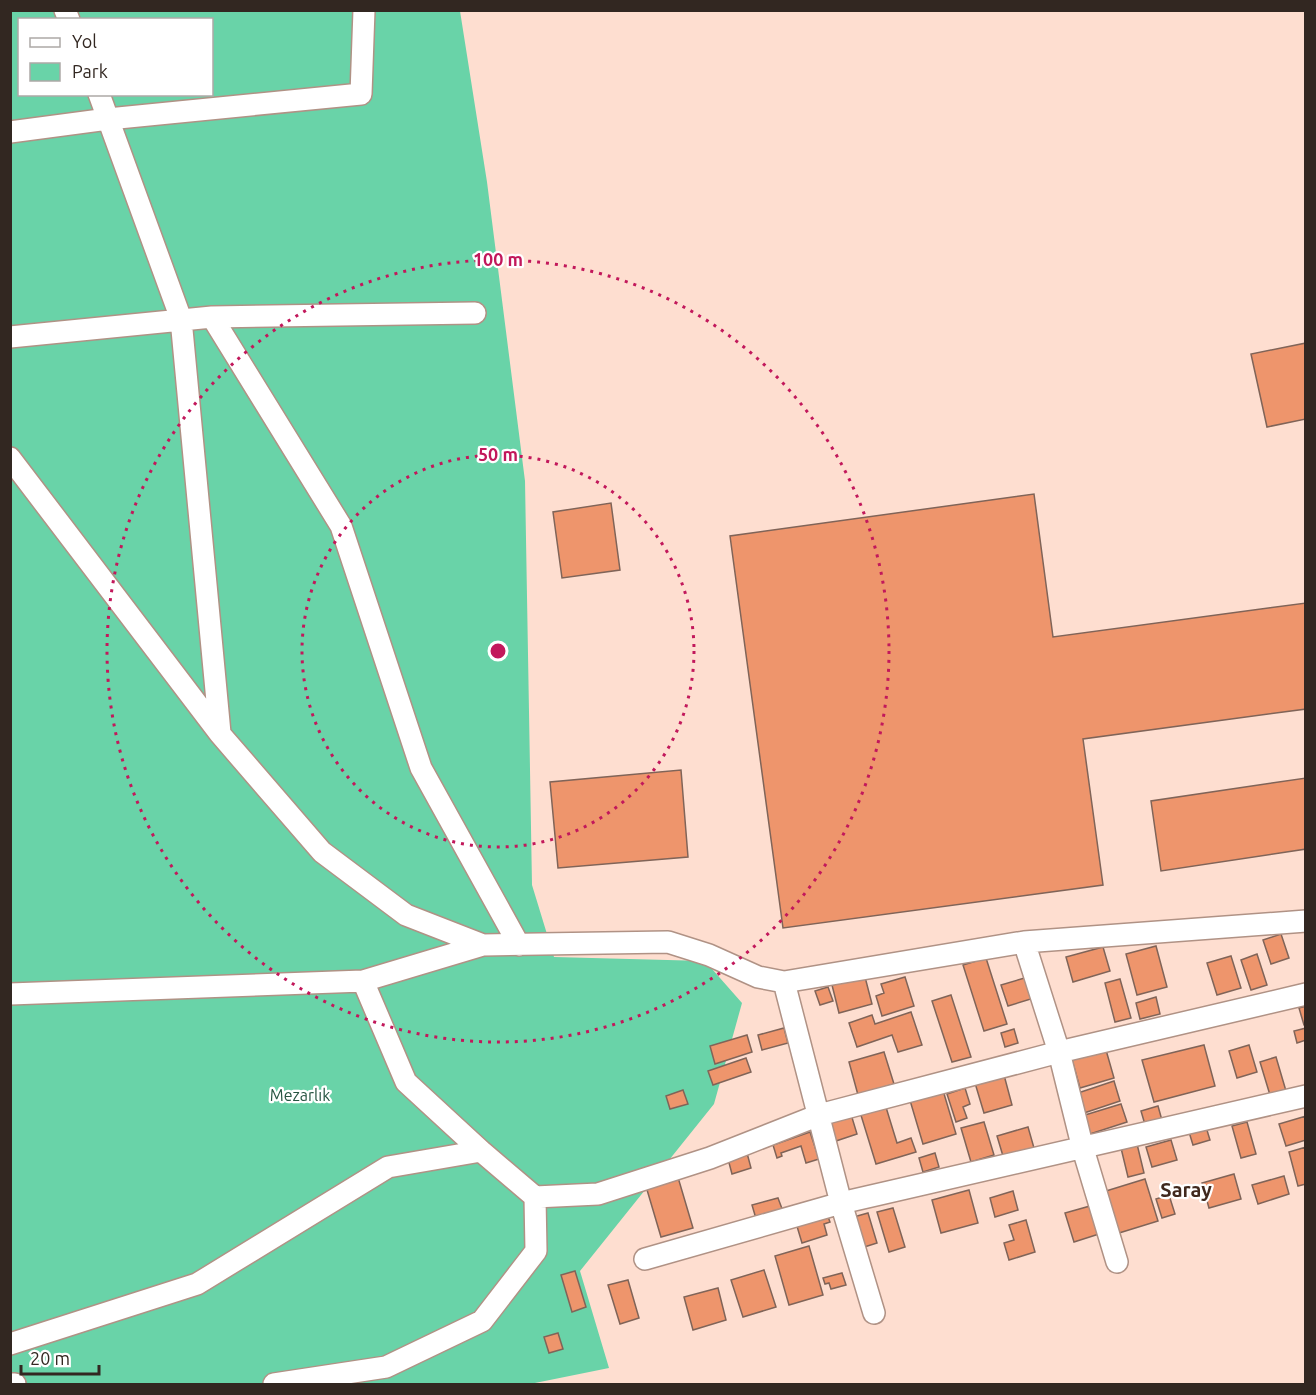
<svg xmlns="http://www.w3.org/2000/svg" width="1316" height="1395" font-family="Ubuntu,sans-serif">
	<style>
		.green { fill: #69d3a8; fill-rule: evenodd }
		.building { fill: #ee956c; stroke: #806458; stroke-width: 1.5 }
		.lines { fill: none; stroke-linecap: round; stroke-linejoin: round }
		.street-casing { stroke: #b09285; stroke-width: 24 }
		.street { stroke: #fff; stroke-width: 21 }
		.ring { fill: none; stroke: #c2185b; stroke-width: 3; stroke-dasharray: 3 6 }
		.labels { text-anchor: middle; dominant-baseline: central; stroke-width: 4.5; stroke-linejoin: round; paint-order: stroke }
		.park-label { font-size: 16px; fill: #265441; stroke: #fff }
		.quarter-label { font-size: 20px; font-weight: bold; fill: #40281d; stroke: #fff }
		.centre { fill: #c2185b; stroke: #fff; stroke-width: 3 }
		.ring-label { font-size: 18px; text-anchor: middle; font-weight: bold; fill: #c2185b; stroke: #fff; stroke-width: 4.5; stroke-linejoin: round; paint-order: stroke }
	</style>
	<rect width="100%" height="100%" fill="#feded0"/>
	<!-- green -->
	<path class="green" d="M10 11H460L487 182 525 481 532 885 554 957 705 961 742 1003 714 1104 580 1271 609 1368 530 1384H11ZM20 20H212V94H20Z"/>
	<!-- building -->
	<path class="building" d="M1306 343V419L1267 427 1251 354Z
		M1034 494 1053 637 1306 603V709L1083 739 1103 885 783 928 730 536Z
		M611 503 620 570 562 578 553 512Z
		M681 770 688 857 558 868 550 782Z
		M1306 778V849L1161 871 1151 801Z
		M1281 934 1289 958 1271 964 1263 940Z
		M1156 946 1167 987 1137 995 1126 954Z
		M1103 947 1110 971 1073 982 1066 957Z
		M1257 954 1267 985 1251 990 1241 960Z
		M1231 956 1241 988 1217 995 1207 963Z
		M986 958 1007 1024 984 1031 963 965Z
		M865 977 872 1004 839 1013 832 985Z
		M905 977 914 1006 882 1016 876 996 884 993 881 984Z
		M1028 977 1034 998 1008 1006 1001 985Z
		M1120 979 1131 1018 1115 1022 1105 983Z
		M828 987 833 1001 820 1005 815 991Z
		M951 995 971 1057 952 1062 932 1001Z
		M1156 997 1160 1014 1140 1019 1136 1003Z
		M1306 1006V1025H1304L1299 1008Z
		M911 1012 922 1045 898 1052 892 1035 857 1047 849 1023 872 1015 875 1024Z
		M784 1028 788 1043 762 1050 758 1035Z
		M1306 1028V1040L1297 1043 1294 1031Z
		M1014 1029 1018 1043 1005 1047 1001 1033Z
		M747 1035 752 1052 715 1064 710 1046Z
		M1204 1045 1215 1086 1154 1102 1142 1060Z
		M1249 1045 1257 1072 1237 1078 1229 1051Z
		M1106 1050 1114 1078 1080 1088 1072 1060Z
		M884 1052 894 1084 858 1095 849 1062Z
		M1276 1057 1286 1091 1270 1095 1260 1062Z
		M746 1058 751 1072 713 1085 708 1071Z
		M1004 1075 1012 1105 984 1113 975 1083Z
		M1114 1081 1120 1101 1084 1113 1078 1093Z
		M942 1087 956 1134 923 1144 909 1097Z
		M965 1088 970 1104 963 1107 967 1118 956 1122 947 1094Z
		M683 1090 688 1104 670 1109 666 1096Z
		M885 1104 897 1143 911 1138 916 1152 876 1164 860 1112Z
		M1121 1104 1127 1122 1090 1134 1085 1115Z
		M1158 1106 1163 1124 1146 1128 1141 1111Z
		M850 1111 857 1134 833 1142 825 1118Z
		M1306 1116V1140L1286 1146 1279 1124Z
		M984 1122 994 1155 971 1162 961 1128Z
		M1247 1122 1256 1154 1241 1158 1232 1126Z
		M1028 1127 1034 1148 1003 1156 997 1136Z
		M1206 1127 1210 1140 1193 1145 1189 1132Z
		M810 1132 819 1159 806 1163 801 1146 781 1153 782 1156 777 1158 773 1145Z
		M1171 1140 1177 1160 1152 1167 1146 1147Z
		M1137 1144 1144 1173 1128 1177 1121 1148Z
		M1306 1147V1184L1298 1186 1289 1152Z
		M747 1153 751 1168 732 1174 728 1159Z
		M935 1153 939 1167 923 1172 919 1158Z
		M677 1174 693 1228 661 1237 645 1183Z
		M1234 1174 1241 1199 1209 1208 1202 1183Z
		M1284 1176 1289 1194 1258 1204 1252 1185Z
		M1145 1179 1158 1221 1119 1233 1106 1191Z
		M969 1190 978 1223 941 1233 932 1200Z
		M1013 1191 1018 1210 995 1217 990 1198Z
		M1169 1195 1175 1214 1162 1218 1156 1199Z
		M778 1198 784 1214 757 1222 752 1205Z
		M1090 1206 1099 1234 1074 1242 1065 1213Z
		M893 1208 905 1247 889 1252 877 1212Z
		M868 1213 877 1243 858 1249 850 1218Z
		M827 1214 830 1222 824 1224 827 1235 802 1243 796 1223Z
		M1026 1220 1035 1252 1009 1260 1004 1243 1014 1240 1009 1225Z
		M809 1246 823 1295 789 1305 775 1256Z
		M764 1270 776 1307 743 1317 731 1280Z
		M575 1271 586 1307 572 1312 561 1275Z
		M842 1273 846 1285 831 1289 829 1283 825 1284 823 1278Z
		M628 1280 639 1318 620 1324 608 1285Z
		M718 1288 726 1320 693 1330 684 1297Z
		M558 1333 563 1349 549 1353 544 1337Z"/>
	<g class="lines">
		<defs>
			<path id="street" d="M65 10 69 20
				M99 94 181 319 220 733
				M10 132 108 119 361 94 364 10
				M212 317 341 526 421 768 519 945
				M10 337 212 317 475 313
				M10 458 220 734 322 852 406 915 483 945 668 942 709 955 758 977 784 982 1024 942 1306 921
				M1024 942 1059 1052 1083 1149 1117 1262
				M784 982 841 1203 874 1313
				M10 994 363 981 483 945
				M535 1197 598 1194 710 1158 819 1115 1059 1052 1306 994
				M645 1259 841 1203 1306 1096
				M10 1344 197 1284 388 1167 481 1151
				M10 1384H15
				M274 1384 386 1367 482 1321 536 1251 535 1197 481 1151 406 1082 363 981"/>
		</defs>
		<!-- street casing -->
		<use href="#street" class="street-casing"/>
		<!-- street -->
		<use href="#street" class="street"/>
	</g>
	<!-- distance rings -->
	<g class="ring">
		<circle cx="498" cy="651" r="196"/>
		<circle cx="498" cy="651" r="391"/>
	</g>
	<g class="labels">
		<!-- park labels -->
		<g class="park-label">
			<text x="300" y="1095">Mezarlık</text>
		</g>
		<!-- quarter labels -->
		<g class="quarter-label">
			<text x="1186" y="1189">Saray</text>
		</g>
	</g>
	<circle cx="498" cy="651" r="9" class="centre"/>
	<g class="ring-label">
		<text x="498" y="266">100 m</text>
		<text x="498" y="461">50 m</text>
	</g>
	<!-- border -->
	<rect width="1316" height="1395" fill="none" stroke="#322721" stroke-width="24"/>
	<!-- legend -->
	<rect x="18" y="18" width="195" height="78" fill="#ffffff" stroke="#ada9a6" stroke-width="1.5"/>
	<rect x="30" y="38" width="30" height="9" fill="#ffffff" stroke="#ada9a6" stroke-width="1.5"/>
	<text x="72" y="48" font-size="18" fill="#322721">Yol</text>
	<rect x="30" y="63" width="30" height="18" fill="#69d3a8" stroke="#ada9a6" stroke-width="1.5"/>
	<text x="72" y="78" font-size="18" fill="#322721">Park</text>
	<!-- scale -->
	<path d="M21 1365v9h78v-9" fill="none" stroke="#322721" stroke-width="3"/>
	<text x="30" y="1365" font-size="18" fill="#322721" stroke="#ffffff" stroke-width="4.5" paint-order="stroke">20 m</text>
</svg>
